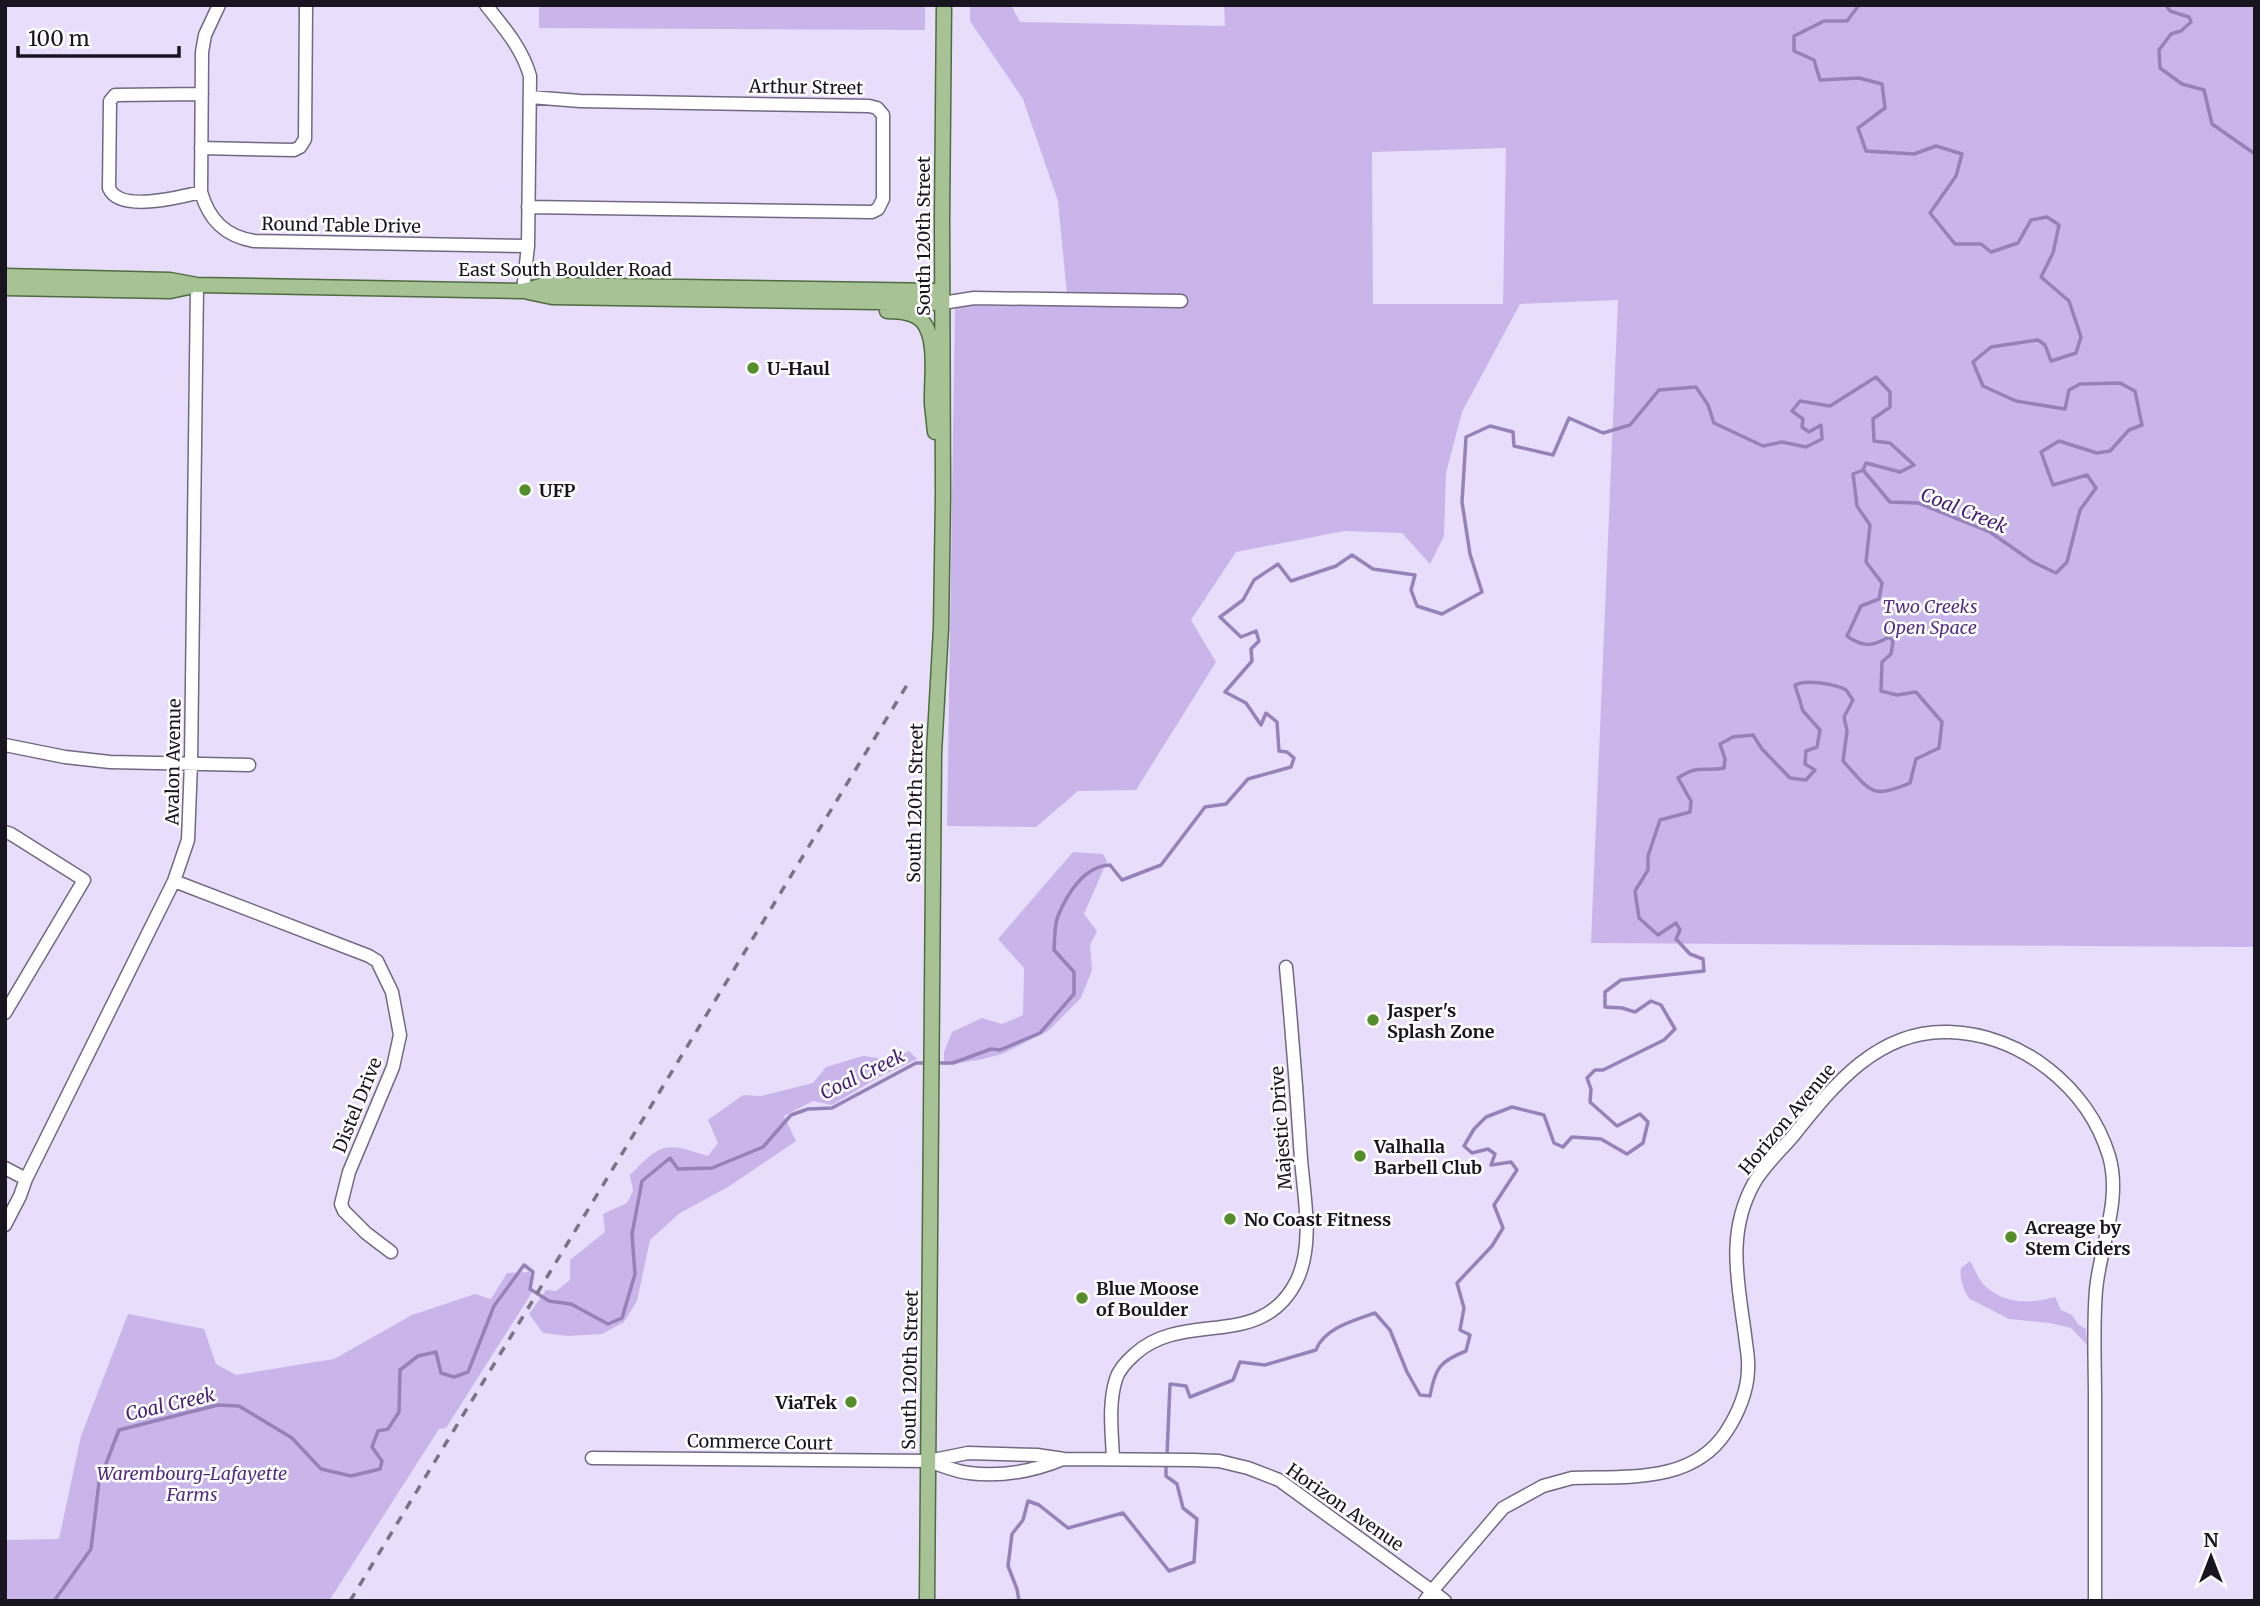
<svg xmlns="http://www.w3.org/2000/svg" width="2260" height="1606" font-family="Merriweather,serif">
	<style>
		.green { fill: #c9b5ea; fill-rule: evenodd }
		.lines { fill: none; stroke-linecap: round; stroke-linejoin: round }
		.stream { stroke: #9682b8; stroke-width: 3.5 }
		.minor-casing { stroke: #726882; stroke-width: 15 }
		.major-casing { stroke: #4f6c3f; stroke-width: 17 }
		.minor { stroke: #fff; stroke-width: 12 }
		.major { stroke: #a7c395; stroke-width: 14 }
		.rail { stroke: #797386; stroke-width: 3.5; stroke-dasharray: 9 9; stroke-linecap: butt }
		.poi-dot { fill: #548e2b; stroke: #fff; stroke-width: 2.5 }
		.labels { text-anchor: middle; dominant-baseline: central; stroke-width: 5; stroke-linejoin: round; paint-order: stroke }
		.street-label { font-size: 18px; fill: #191520; stroke: #fff }
		.poi-label { font-size: 18px; font-weight: bold; fill: #191520; stroke: #fff; text-anchor: start }
		.park-label { font-size: 18px; font-style: italic; fill: #542e81; stroke: #fff }
		.water-label { font-size: 19px; font-style: italic; fill: #4a2275; stroke: #fff }
	</style>
	<rect width="100%" height="100%" fill="#e8defc"/>
	<!-- green -->
	<path class="green" d="M539 5H925V30L539 28Z
		M970 5H1011L1020 22 1225 26 1224 5H2255V947L1591 943 1618 300 1520 304 1462 412 1446 473 1444 536 1430 564 1402 533 1344 531 1236 552 1191 620 1216 662 1136 790 1078 791 1036 827 947 826 955 306 1068 305 1058 201 1023 99 970 21ZM1506 148 1503 304H1373L1372 152Z
		M1073 852 1103 854 1107 861 1084 914 1097 931 1090 945 1092 970 1081 998 1048 1031 1002 1054 979 1060 944 1065V1052L952 1032 982 1018 1002 1024 1023 1015 1024 968 998 939Z
		M909 1051 917 1059 879 1077 832 1105 813 1101 784 1116 796 1141 728 1187 680 1213 650 1240 637 1301 624 1322 602 1334 568 1336 543 1333 529 1314 546 1290 556 1291 570 1280V1260L605 1232 603 1214 627 1203 633 1191 630 1175C662 1142 665 1142 708 1156L718 1143 708 1120 743 1095 761 1096 813 1083 826 1067 863 1056 893 1060Z
		M1970 1261C1975 1269 1978 1279 1985 1286 2004 1304 2030 1304 2055 1297L2061 1310 2072 1315 2078 1324 2086 1329 2087 1345 2071 1328 2050 1323 2009 1319 1970 1299C1964 1292 1959 1278 1961 1268Z
		M530 1272 531 1294 446 1428 439 1429 329 1601H5V1540L59 1539 81 1436 128 1314 204 1329 216 1364 236 1375 334 1359 412 1315 475 1294 491 1299 507 1273Z"/>
	<g class="lines">
		<!-- stream -->
		<path class="stream" d="M2166 5 2170 11 2189 17 2191 22 2181 31 2171 34 2159 50 2160 68 2182 84 2204 90 2212 124 2255 154
			M937 1063H953L991 1049 1000 1050 1040 1033 1074 994V972L1054 950C1055 939 1054 926 1058 916 1067 894 1084 866 1110 865L1122 880 1161 865 1205 807 1226 804 1248 779 1291 767 1294 758 1287 752 1279 751 1277 722 1266 713 1261 725 1246 703 1225 692 1252 661 1251 649 1259 641 1256 631 1241 637 1220 617 1243 600 1254 580 1278 564 1291 581 1336 566 1352 555 1373 569 1415 575 1411 590 1417 606 1442 614 1482 592 1470 554 1462 502 1466 437 1490 426 1513 432 1514 446 1553 455 1569 418 1603 433 1630 425 1659 390 1696 387 1708 405 1714 423 1763 446 1782 442 1806 447 1822 439 1821 425 1809 432 1802 427 1803 419 1792 411 1800 401 1830 406 1876 377 1890 392V407L1873 419 1874 441 1890 443 1914 465 1900 472 1866 463 1863 470 1890 502 1918 503 1990 532 2033 562 2056 573 2067 562 2080 510 2096 488 2087 475 2053 485 2041 452 2059 441 2097 453 2110 451 2129 430 2142 425 2135 391 2120 383 2080 384 2069 390 2065 409 2016 401 1983 386 1973 362 1991 347 2038 340 2045 345 2051 361 2076 353 2081 337 2069 301 2041 277 2053 253 2059 225 2047 217 2031 220 2018 243 1991 252 1981 244H1955L1930 213 1956 176 1962 154 1936 146 1914 154 1866 151 1858 128 1885 108 1882 84 1859 78 1820 80 1814 60 1794 51V36L1824 21H1847L1859 5
			M1167 1455 1170 1384 1186 1386 1190 1397 1233 1380 1240 1362 1265 1365 1316 1350C1324 1328 1355 1320 1375 1313L1390 1330 1407 1372 1420 1395 1430 1396C1435 1368 1440 1361 1466 1351L1470 1335 1460 1330 1464 1308 1457 1283 1492 1246 1503 1228 1494 1205 1517 1170 1511 1162 1491 1165 1495 1154 1488 1149 1472 1153 1464 1146 1474 1129 1486 1117 1512 1107 1544 1115 1554 1143 1563 1147 1572 1137 1601 1139 1627 1154 1643 1143 1648 1122 1640 1114 1617 1126 1590 1102 1591 1089 1587 1078 1595 1070H1603L1664 1040 1675 1029 1661 1005 1651 1001 1635 1012 1622 1008 1605 1007V992L1621 980 1704 971 1703 959 1690 954 1676 939 1680 930 1676 923 1658 935 1639 918 1635 891 1648 870V856L1660 820 1690 812 1691 801 1678 778C1698 764 1704 772 1724 768L1725 759 1720 744 1733 737 1753 735 1762 749 1790 778 1806 780 1815 770 1805 764 1806 751 1817 747 1820 730 1803 711 1795 685C1805 679 1836 684 1846 690 1847 691 1852 699 1853 700L1844 717 1847 731 1843 761C1871 791 1870 800 1910 783L1916 759 1939 748 1942 722 1916 692 1897 695 1881 691 1882 662 1891 654 1893 641 1889 637C1872 647 1862 647 1847 636L1861 606 1879 599 1882 583 1866 562 1870 525 1857 506 1853 474 1863 470
			M54 1601 91 1549 99 1482 119 1430 218 1405 239 1406 292 1438 321 1469 351 1476 380 1469 382 1461 372 1447 378 1431 388 1429 399 1412 400 1370 418 1356 436 1352 441 1373 454 1377 468 1372 494 1306 524 1265 533 1272 530 1289 549 1301 571 1304 608 1324 622 1318 635 1274 632 1234 642 1181 670 1158 678 1169 712 1168 763 1147 791 1115 808 1109 832 1108 916 1063H929
			M1019 1601 1017 1589 1008 1566 1012 1534 1023 1520 1028 1501 1039 1505 1068 1528 1123 1513 1169 1571 1194 1562 1197 1519 1183 1508 1177 1484 1166 1476V1463"/>
		<defs>
			<path id="minor" d="M219 5 205 35 202 52 201 192C209 220 225 236 254 241L528 246
				M486 5C504 28 522 48 530 76L528 246 523 291
				M201 148 294 150 300 147 305 139 306 5
				M201 192C181 197 119 213 109 188L110 101 115 95 202 94
				M528 207 872 212 878 209 883 199V115L877 108 869 106 580 101 530 97
				M942 303 974 298 1181 301
				M5 745 65 757 110 762 249 765
				M5 832 11 834 84 880 5 1013
				M174 881 369 956 377 961 392 992 400 1035 393 1067 349 1172 341 1204 344 1211 366 1233 391 1252
				M5 1168 26 1179 174 881 188 840 191 763 197 285
				M5 1225 20 1196 26 1179
				M592 1458 928 1461 968 1453 1037 1455 1064 1459 1193 1460 1219 1461 1248 1468 1279 1480 1432 1591 1425 1601
				M1113 1459C1112 1433 1108 1404 1116 1379 1119 1369 1127 1361 1135 1354 1184 1309 1262 1352 1297 1280 1314 1244 1304 1197 1301 1159 1297 1095 1292 1031 1286 967
				M931 1462C943 1466 957 1472 969 1473 1001 1477 1034 1471 1063 1459
				M1445 1601 1432 1591 1503 1508 1543 1486 1572 1478C1626 1476 1692 1484 1726 1432 1738 1414 1748 1390 1748 1369 1749 1358 1746 1346 1745 1335 1738 1282 1726 1233 1754 1183 1764 1166 1780 1151 1793 1136 1833 1086 1878 1029 1949 1032 2021 1034 2088 1087 2109 1156 2122 1200 2100 1246 2096 1290 2093 1325 2095 1362 2095 1398 2095 1465 2095 1533 2095 1601"/>
			<path id="major" d="M5 276 170 280 197 285 523 291 544 285 942 291
				M5 288 170 291 189 287
				M528 292 552 297 942 303
				M887 311C899 311 915 312 923 322 938 340 931 382 932 404 933 413 934 423 935 432
				M927 1601 934 753 941 628 943 496 942 218 944 5"/>
		</defs>
		<!-- minor casing -->
		<use href="#minor" class="minor-casing"/>
		<!-- major casing -->
		<use href="#major" class="major-casing"/>
		<!-- minor -->
		<use href="#minor" class="minor"/>
		<!-- major -->
		<use href="#major" class="major"/>
		<!-- rail -->
		<path class="rail" d="M350 1601 907 685"/>
	</g>
	<!-- markers -->
	<g class="poi-dot">
		<circle cx="753" cy="368" r="7"/>
		<circle cx="525" cy="490" r="7"/>
		<circle cx="1373" cy="1020" r="7"/>
		<circle cx="1360" cy="1156" r="7"/>
		<circle cx="1230" cy="1219" r="7"/>
		<circle cx="2011" cy="1237" r="7"/>
		<circle cx="1082" cy="1298" r="7"/>
		<circle cx="851" cy="1402" r="7"/>
	</g>
	<g class="labels">
		<!-- street labels -->
		<g class="street-label">
			<text transform="translate(806 87) rotate(1)">Arthur Street</text>
			<text transform="translate(341 225) rotate(1)">Round Table Drive</text>
			<text transform="translate(923 236) rotate(-90)">South 120th Street</text>
			<text x="565" y="269">East South Boulder Road</text>
			<text transform="translate(173 762) rotate(-89)">Avalon Avenue</text>
			<text transform="translate(915 803) rotate(-89)">South 120th Street</text>
			<text transform="translate(357 1105) rotate(-68)">Distel Drive</text>
			<text transform="translate(1787 1119) rotate(-50)">Horizon Avenue</text>
			<text transform="translate(1281 1128) rotate(-94)">Majestic Drive</text>
			<text transform="translate(910 1370) rotate(-89)">South 120th Street</text>
			<text transform="translate(760 1442) rotate(1)">Commerce Court</text>
			<text transform="translate(1345 1507) rotate(35)">Horizon Avenue</text>
		</g>
		<!-- poi labels -->
		<g class="poi-label">
			<text x="767" y="368">U-Haul</text>
			<text x="539" y="490">UFP</text>
			<text x="1387" y="1010">Jasper's<tspan x="1387" dy="21">Splash Zone</tspan></text>
			<text x="1374" y="1146">Valhalla<tspan x="1374" dy="21">Barbell Club</tspan></text>
			<text x="1244" y="1219">No Coast Fitness</text>
			<text x="2025" y="1227">Acreage by<tspan x="2025" dy="21">Stem Ciders</tspan></text>
			<text x="1096" y="1288">Blue Moose<tspan x="1096" dy="21">of Boulder</tspan></text>
			<text x="837" y="1402" text-anchor="end">ViaTek</text>
		</g>
		<!-- park labels -->
		<g class="park-label">
			<text x="1930" y="606">Two Creeks<tspan x="1930" dy="21">Open Space</tspan></text>
			<text x="192" y="1473">Warembourg-Lafayette<tspan x="192" dy="21">Farms</tspan></text>
		</g>
		<!-- water labels -->
		<g class="water-label">
			<text transform="translate(1964 510) rotate(22)">Coal Creek</text>
			<text transform="translate(862 1074) rotate(-26)">Coal Creek</text>
			<text transform="translate(170 1404) rotate(-13)">Coal Creek</text>
		</g>
	</g>
	<!-- border -->
	<rect width="2260" height="1606" fill="none" stroke="#191520" stroke-width="14"/>
	<!-- north arrow -->
	<g transform="translate(2211 1557)" stroke="#ffffff" stroke-width="5" paint-order="stroke">
	<path d="M0-5L12 26L0 18L-12 26Z" fill="#191520"/>
	<text y="-10" font-size="19" font-weight="bold" text-anchor="middle" fill="#191520">N</text>
	</g>
	<!-- scale -->
	<path d="M18 46v10h161v-10" fill="none" stroke="#191520" stroke-width="3.5"/>
	<text x="28" y="46" font-size="21" fill="#191520" stroke="#ffffff" stroke-width="5" paint-order="stroke">100 m</text>
</svg>
